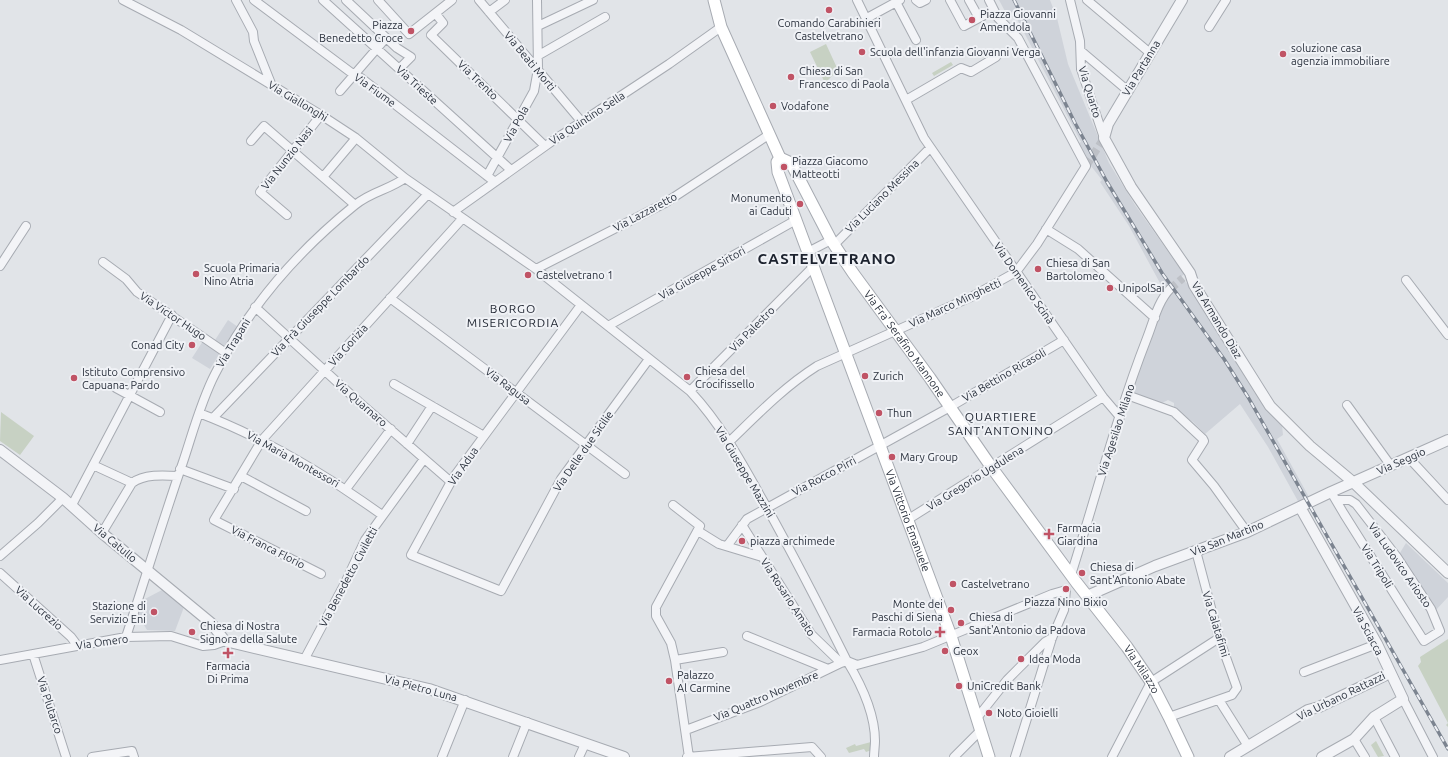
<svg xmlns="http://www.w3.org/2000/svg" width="1448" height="757" font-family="Ubuntu,sans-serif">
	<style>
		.built { fill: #cfd3da }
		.green { fill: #c7d1c3 }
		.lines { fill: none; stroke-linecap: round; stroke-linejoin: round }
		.minor-tunnel { stroke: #bdc0c6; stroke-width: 8; stroke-dasharray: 8 4; stroke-linecap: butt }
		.minor-casing { stroke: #a7abb2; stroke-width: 10 }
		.tertiary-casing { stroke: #a7abb2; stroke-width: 12 }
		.secondary-casing { stroke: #a7abb2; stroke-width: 13 }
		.minor { stroke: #f3f4f7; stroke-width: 8 }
		.tertiary { stroke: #f3f4f7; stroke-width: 10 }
		.secondary { stroke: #fff; stroke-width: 11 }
		.rail-casing { stroke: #7c8490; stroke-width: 3.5 }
		.rail { stroke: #f0f2f6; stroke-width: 2; stroke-dasharray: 6; stroke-linecap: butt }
		.poi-dot { fill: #c05365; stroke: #f0f2f6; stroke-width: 1.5 }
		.labels { text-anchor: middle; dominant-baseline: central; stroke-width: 4; stroke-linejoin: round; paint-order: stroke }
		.poi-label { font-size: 11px; fill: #2b323e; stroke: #f0f2f6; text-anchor: start }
		.street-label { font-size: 11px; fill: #2b323e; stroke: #f0f2f6 }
		.neighbourhood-label { font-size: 12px; letter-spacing: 1px; fill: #1d232f; stroke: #f0f2f6 }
		.district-label { font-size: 15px; font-weight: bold; letter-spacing: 1px; fill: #1d232f; stroke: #f0f2f6 }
	</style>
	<rect width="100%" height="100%" fill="#e1e4e8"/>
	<!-- built -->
	<path class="built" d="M999 0H1050L1057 18 1068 64 1109 163 1135 205 1184 274 1181 277 1190 287 1255 393 1282 425 1283 435 1277 439 1309 497 1299 503 1268 447 1240 404 1205 434 1193 422 1174 410V403L1168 400 1162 403 1131 392 1167 296 1129 226 1100 182 1102 180 1091 166 1079 143 1081 142 1016 17H1008Z
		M228 320 238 327 225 348 215 340Z
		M203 341 220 353 210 369 192 358Z
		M1406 543 1448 583V597L1436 610 1398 556Z
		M162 590 184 607 175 631 147 630 138 615 143 600Z"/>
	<!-- green -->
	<path class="green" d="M826 44 838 70 825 83 810 52Z
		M951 62 953 65 934 76 932 73Z
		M1 412 34 436 20 455 0 441Z
		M1448 639V727L1446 725 1448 723 1418 666 1421 662 1420 657Z
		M1376 741 1384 756 1378 757 1371 745Z
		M871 742 872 750 866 752 864 749 849 753 846 748 855 744 856 746Z"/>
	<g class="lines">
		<!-- minor-tunnel -->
		<path class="minor-tunnel" d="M1086 166 1104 138
			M1170 289 1183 278"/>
		<defs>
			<path id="minor" d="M123 0 181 30 321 115 356 138 405 178 536 269 690 391C720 423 741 461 762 499 792 552 820 607 847 661 861 684 875 714 875 741 875 746 874 752 874 757
				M236 0 253 32 254 41 272 86
				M254 0 353 74 361 78 495 182
				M323 0 511 170
				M346 0 397 48 411 57 399 69
				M378 0 409 34 452 0
				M479 0 581 121
				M857 0 924 138 1103 397 1120 417
				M916 0 920 3 926 0
				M950 0 964 26 994 10
				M969 0 979 18
				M1070 0 1080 41 1081 69 1104 138
				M1087 0 1150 53
				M896 2 916 40
				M489 12 505 0
				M436 14 443 23 431 35 545 146
				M867 18 900 0
				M538 26 593 0
				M1209 27 1226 0
				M1081 51 1127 90
				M539 55 605 17
				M340 91 386 38
				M906 100 961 68 971 72 996 57
				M251 141 264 126 355 205
				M487 176 534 91 538 69 537 0
				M323 177 356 138
				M453 212 551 142 669 64 721 27
				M287 215 260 192 321 115
				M1046 229 1078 249 1155 318
				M834 245 930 148
				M808 252 831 240
				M103 262 126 279 137 292 226 353
				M0 266 26 226
				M536 269 665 203 770 134
				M1406 280 1448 335
				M390 298 625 474
				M581 305 453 478 411 555 501 591 561 479 649 359
				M255 307 359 402 451 482
				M608 326 796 220
				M394 384 484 436
				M116 388 160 412
				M690 391 814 266
				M1127 395 1174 412 1203 439 1204 441 1192 460 1214 486 1247 532
				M1347 405 1391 466
				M199 413C265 438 325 474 382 515
				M213 418 428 194
				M730 441C758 414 784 387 817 366L971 297 1016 272 1037 244 1086 166 1018 38 998 18 989 0
				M407 444 432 406
				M1409 458 1448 500
				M93 465 132 483C144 474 163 475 178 476
				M180 469 234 489
				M241 476 306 511
				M346 489 391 429
				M1331 492 1344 514 1424 641 1440 631 1431 609 1397 557 1356 504 1350 500H1336
				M72 505 172 315
				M673 505 700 526 656 607V616L671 643 675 660 689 757
				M907 520 1103 397
				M742 525 811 634 841 663
				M698 531 719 544 762 557
				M102 533 132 483
				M727 546 747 519 950 407 1064 340
				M0 556 38 523 63 498
				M0 573 71 637 77 645
				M321 574 214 520 262 440 462 219
				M1071 575C1096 496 1117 415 1147 338 1153 323 1158 301 1170 289
				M747 636 828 669
				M126 637C145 579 163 520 183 462 193 432 201 401 215 374 248 308 298 251 355 205 372 191 389 190 405 178
				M33 654 66 757
				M0 660 126 637 171 636 203 646 214 645 225 641
				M304 660 345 583 365 540 424 459
				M675 660 723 652
				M1304 672 1377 644
				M1403 699 1433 757
				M1219 700 1248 746
				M1169 717 1232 695 1237 688 1219 638 1196 551
				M1374 717 1395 757
				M977 718 1007 680 1045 642 1052 638
				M686 730 760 702 841 663 847 661 857 665 923 647 1052 594 1066 590
				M1354 739 1365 757
				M92 757 132 751 134 757
				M442 757 465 700
				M513 757 527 722
				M579 757 585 744
				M687 757 812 747 821 757
				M954 757 981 730
				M1015 757 1052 638 1064 610 1066 590
				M1112 757 1151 682 1219 638"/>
			<path id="tertiary" d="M1182 0 1108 124 1104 138 1131 187 1190 273 1194 285 1270 406 1310 446 1353 482 1448 573
				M0 450 63 498 102 533 211 623 225 641 429 689 624 757
				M1300 507 1377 644 1403 699 1374 717 1354 739 1322 757
				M1087 596 1155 566 1247 532 1331 492 1448 440
				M1230 757 1308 710 1319 707 1390 673"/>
			<g id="secondary">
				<path d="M714 0 721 27 780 158"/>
				<path id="s1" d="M780 158 791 163 831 240 853 273 930 378 992 468 1076 582 1127 647 1151 682 1169 717 1188 757"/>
				<path id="s2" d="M780 158 777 162 778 172 951 636 989 757"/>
			</g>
		</defs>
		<!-- minor casing -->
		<use href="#minor" class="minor-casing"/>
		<!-- tertiary casing -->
		<use href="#tertiary" class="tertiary-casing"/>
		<!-- secondary casing -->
		<use href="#secondary" class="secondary-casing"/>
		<!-- minor -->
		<use href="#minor" class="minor"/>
		<!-- tertiary -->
		<use href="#tertiary" class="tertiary"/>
		<!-- secondary -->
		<use href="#secondary" class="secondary"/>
		<defs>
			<path id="rail" d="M1014 0 1075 123 1107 182 1162 273 1224 359 1248 397 1448 749"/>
		</defs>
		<!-- rail casing -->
		<use href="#rail" class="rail-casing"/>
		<!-- rail -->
		<use href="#rail" class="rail"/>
	</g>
	<!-- markers -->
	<g class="poi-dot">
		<circle cx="829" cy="10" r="4"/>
		<circle cx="972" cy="20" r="4"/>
		<circle cx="411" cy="31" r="4"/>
		<circle cx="862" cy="52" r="4"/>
		<circle cx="1283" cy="54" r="4"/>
		<circle cx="791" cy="77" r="4"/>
		<circle cx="773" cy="106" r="4"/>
		<circle cx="784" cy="167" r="4"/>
		<circle cx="800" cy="204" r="4"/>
		<circle cx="1038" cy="269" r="4"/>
		<circle cx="196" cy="274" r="4"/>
		<circle cx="528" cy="275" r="4"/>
		<circle cx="1110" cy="288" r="4"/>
		<circle cx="192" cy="345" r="4"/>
		<circle cx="865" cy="376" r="4"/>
		<circle cx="687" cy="377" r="4"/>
		<circle cx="74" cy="378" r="4"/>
		<circle cx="879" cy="413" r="4"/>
		<circle cx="892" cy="457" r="4"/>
		<path d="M1047 528h4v4h4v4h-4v4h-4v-4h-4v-4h4z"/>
		<circle cx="742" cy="541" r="4"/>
		<circle cx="1082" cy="573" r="4"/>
		<circle cx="953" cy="584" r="4"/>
		<circle cx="1066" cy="589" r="4"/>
		<circle cx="951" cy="610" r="4"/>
		<circle cx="154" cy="612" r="4"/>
		<circle cx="961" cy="623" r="4"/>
		<circle cx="192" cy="632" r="4"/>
		<path d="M938 626h4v4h4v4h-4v4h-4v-4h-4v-4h4z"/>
		<circle cx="945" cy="651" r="4"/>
		<path d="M226 647h4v4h4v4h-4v4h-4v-4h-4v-4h4z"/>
		<circle cx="1021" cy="659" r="4"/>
		<circle cx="669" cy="681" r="4"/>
		<circle cx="959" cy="686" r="4"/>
		<circle cx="989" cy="713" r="4"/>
	</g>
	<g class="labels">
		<!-- poi labels -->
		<g class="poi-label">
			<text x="980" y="14">Piazza Giovanni<tspan x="980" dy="13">Amendola</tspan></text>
			<text x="829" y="23" text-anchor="middle">Comando Carabinieri<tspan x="829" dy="13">Castelvetrano</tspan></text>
			<text x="403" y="25" text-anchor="end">Piazza<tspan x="403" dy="13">Benedetto Croce</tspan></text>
			<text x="1291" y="48">soluzione casa<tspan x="1291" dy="13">agenzia immobiliare</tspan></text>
			<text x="870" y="52">Scuola dell'infanzia Giovanni Verga</text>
			<text x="799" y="71">Chiesa di San<tspan x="799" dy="13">Francesco di Paola</tspan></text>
			<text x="781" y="106">Vodafone</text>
			<text x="792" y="161">Piazza Giacomo<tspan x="792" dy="13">Matteotti</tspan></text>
			<text x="792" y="198" text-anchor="end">Monumento<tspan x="792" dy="13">ai Caduti</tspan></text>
			<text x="1046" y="263">Chiesa di San<tspan x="1046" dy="13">Bartolomeo</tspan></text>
			<text x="204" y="268">Scuola Primaria<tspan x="204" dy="13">Nino Atria</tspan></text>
			<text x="536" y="275">Castelvetrano 1</text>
			<text x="1118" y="288">UnipolSai</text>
			<text x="184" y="345" text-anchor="end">Conad City</text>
			<text x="695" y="371">Chiesa del<tspan x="695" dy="13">Crocifissello</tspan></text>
			<text x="82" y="372">Istituto Comprensivo<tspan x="82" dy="13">Capuana- Pardo</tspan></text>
			<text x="873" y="376">Zurich</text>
			<text x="887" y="413">Thun</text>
			<text x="900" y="457">Mary Group</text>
			<text x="1057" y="528">Farmacia<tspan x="1057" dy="13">Giardina</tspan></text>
			<text x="750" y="541">piazza archimede</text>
			<text x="1090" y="567">Chiesa di<tspan x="1090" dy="13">Sant'Antonio Abate</tspan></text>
			<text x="961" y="584">Castelvetrano</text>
			<text x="1066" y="602" text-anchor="middle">Piazza Nino Bixio</text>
			<text x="943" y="604" text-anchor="end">Monte dei<tspan x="943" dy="13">Paschi di Siena</tspan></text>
			<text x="146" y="606" text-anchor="end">Stazione di<tspan x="146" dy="13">Servizio Eni</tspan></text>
			<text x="969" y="617">Chiesa di<tspan x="969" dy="13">Sant'Antonio da Padova</tspan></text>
			<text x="200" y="626">Chiesa di Nostra<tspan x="200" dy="13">Signora della Salute</tspan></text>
			<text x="932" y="632" text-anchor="end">Farmacia Rotolo</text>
			<text x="953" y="651">Geox</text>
			<text x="1029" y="659">Idea Moda</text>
			<text x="228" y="666" text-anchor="middle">Farmacia<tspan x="228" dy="13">Di Prima</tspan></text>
			<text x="677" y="675">Palazzo<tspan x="677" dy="13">Al Carmine</tspan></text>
			<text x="967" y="686">UniCredit Bank</text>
			<text x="997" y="713">Noto Gioielli</text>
		</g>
		<!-- street labels -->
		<g class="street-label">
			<text transform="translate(530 61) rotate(50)">Via Beati Morti</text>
			<text transform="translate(1141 68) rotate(-59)">Via Partanna</text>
			<text transform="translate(478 80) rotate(44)">Via Trento</text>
			<text transform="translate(417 85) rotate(42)">Via Trieste</text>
			<text transform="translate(375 90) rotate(36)">Via Fiume</text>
			<text transform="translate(1090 92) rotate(73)">Via Quarto</text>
			<text transform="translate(298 101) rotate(31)">Via Giallonghi</text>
			<text transform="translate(587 118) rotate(-33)">Via Quintino Sella</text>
			<text transform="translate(516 124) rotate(-61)">Via Pola</text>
			<text transform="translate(287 158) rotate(-52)">Via Nunzio Nasi</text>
			<text transform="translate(882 196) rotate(-45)">Via Luciano Messina</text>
			<text transform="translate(645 212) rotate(-28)">Via Lazzaretto</text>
			<text transform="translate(702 273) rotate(-29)">Via Giuseppe Sirtori</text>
			<text transform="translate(1024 283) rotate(55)">Via Domenico Scinà</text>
			<text transform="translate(955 303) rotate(-25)">Via Marco Minghetti</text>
			<text transform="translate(320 306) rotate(-46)">Via Frà Giuseppe Lombardo</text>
			<text transform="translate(173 316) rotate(34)">Via Victor Hugo</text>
			<text transform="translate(1217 320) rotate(59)">Via Armando Diaz</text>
			<text transform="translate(752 329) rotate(-45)">Via Palestro</text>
			<text transform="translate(233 343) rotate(-59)">Via Trapani</text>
			<text stroke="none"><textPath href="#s1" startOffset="226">Via Fra' Serafino Mannone</textPath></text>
			<text transform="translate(348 345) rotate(-48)">Via Gorizia</text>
			<text transform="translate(1004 375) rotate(-30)">Via Bettino Ricasoli</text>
			<text transform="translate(508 386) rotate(37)">Via Ragusa</text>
			<text transform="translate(361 403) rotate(41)">Via Quarnaro</text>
			<text transform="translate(1116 430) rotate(-72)">Via Agesilao Milano</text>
			<text transform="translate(583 451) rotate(-55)">Via Delle due Sicilie</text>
			<text transform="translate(293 459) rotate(29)">Via Maria Montessori</text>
			<text transform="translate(1401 461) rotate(-24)">Via Seggio</text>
			<text transform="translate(463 466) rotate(-55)">Via Adua</text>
			<text transform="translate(745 472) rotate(59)">Via Giuseppe Mazzini</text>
			<text transform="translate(824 476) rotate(-28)">Via Rocco Pirri</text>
			<text transform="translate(975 478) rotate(-32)">Via Gregorio Ugdulena</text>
			<text stroke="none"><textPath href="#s2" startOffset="387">Via Vittorio Emanuele</textPath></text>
			<text transform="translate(1227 538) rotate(-22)">Via San Martino</text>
			<text transform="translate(115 543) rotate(40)">Via Catullo</text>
			<text transform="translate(268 547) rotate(27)">Via Franca Florio</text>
			<text transform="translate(1400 565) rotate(55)">Via Ludovico Ariosto</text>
			<text transform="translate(1377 566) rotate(58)">Via Tripoli</text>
			<text transform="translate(348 577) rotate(-62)">Via Benedetto Civiletti</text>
			<text transform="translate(788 597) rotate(57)">Via Rosario Amato</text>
			<text transform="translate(39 608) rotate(42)">Via Lucrezio</text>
			<text transform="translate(1216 624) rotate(73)">Via Calatafimi</text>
			<text transform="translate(1368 631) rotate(62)">Via Sciacca</text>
			<text transform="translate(102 642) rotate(-8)">Via Omero</text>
			<text stroke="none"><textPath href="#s1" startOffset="629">Via Milazzo</textPath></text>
			<text transform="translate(421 688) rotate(15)">Via Pietro Luna</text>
			<text transform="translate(766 696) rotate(-23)">Via Quattro Novembre</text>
			<text transform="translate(1341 696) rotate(-26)">Via Urbano Rattazzi</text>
			<text transform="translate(50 705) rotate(72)">Via Plutarco</text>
		</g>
		<!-- neighbourhood labels -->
		<g class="neighbourhood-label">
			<text x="513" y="308">BORGO<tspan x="513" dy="14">MISERICORDIA</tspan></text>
			<text x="1001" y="416">QUARTIERE<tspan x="1001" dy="14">SANT'ANTONINO</tspan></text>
		</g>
		<!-- district labels -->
		<g class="district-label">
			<text x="827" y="258">CASTELVETRANO</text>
		</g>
	</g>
</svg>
